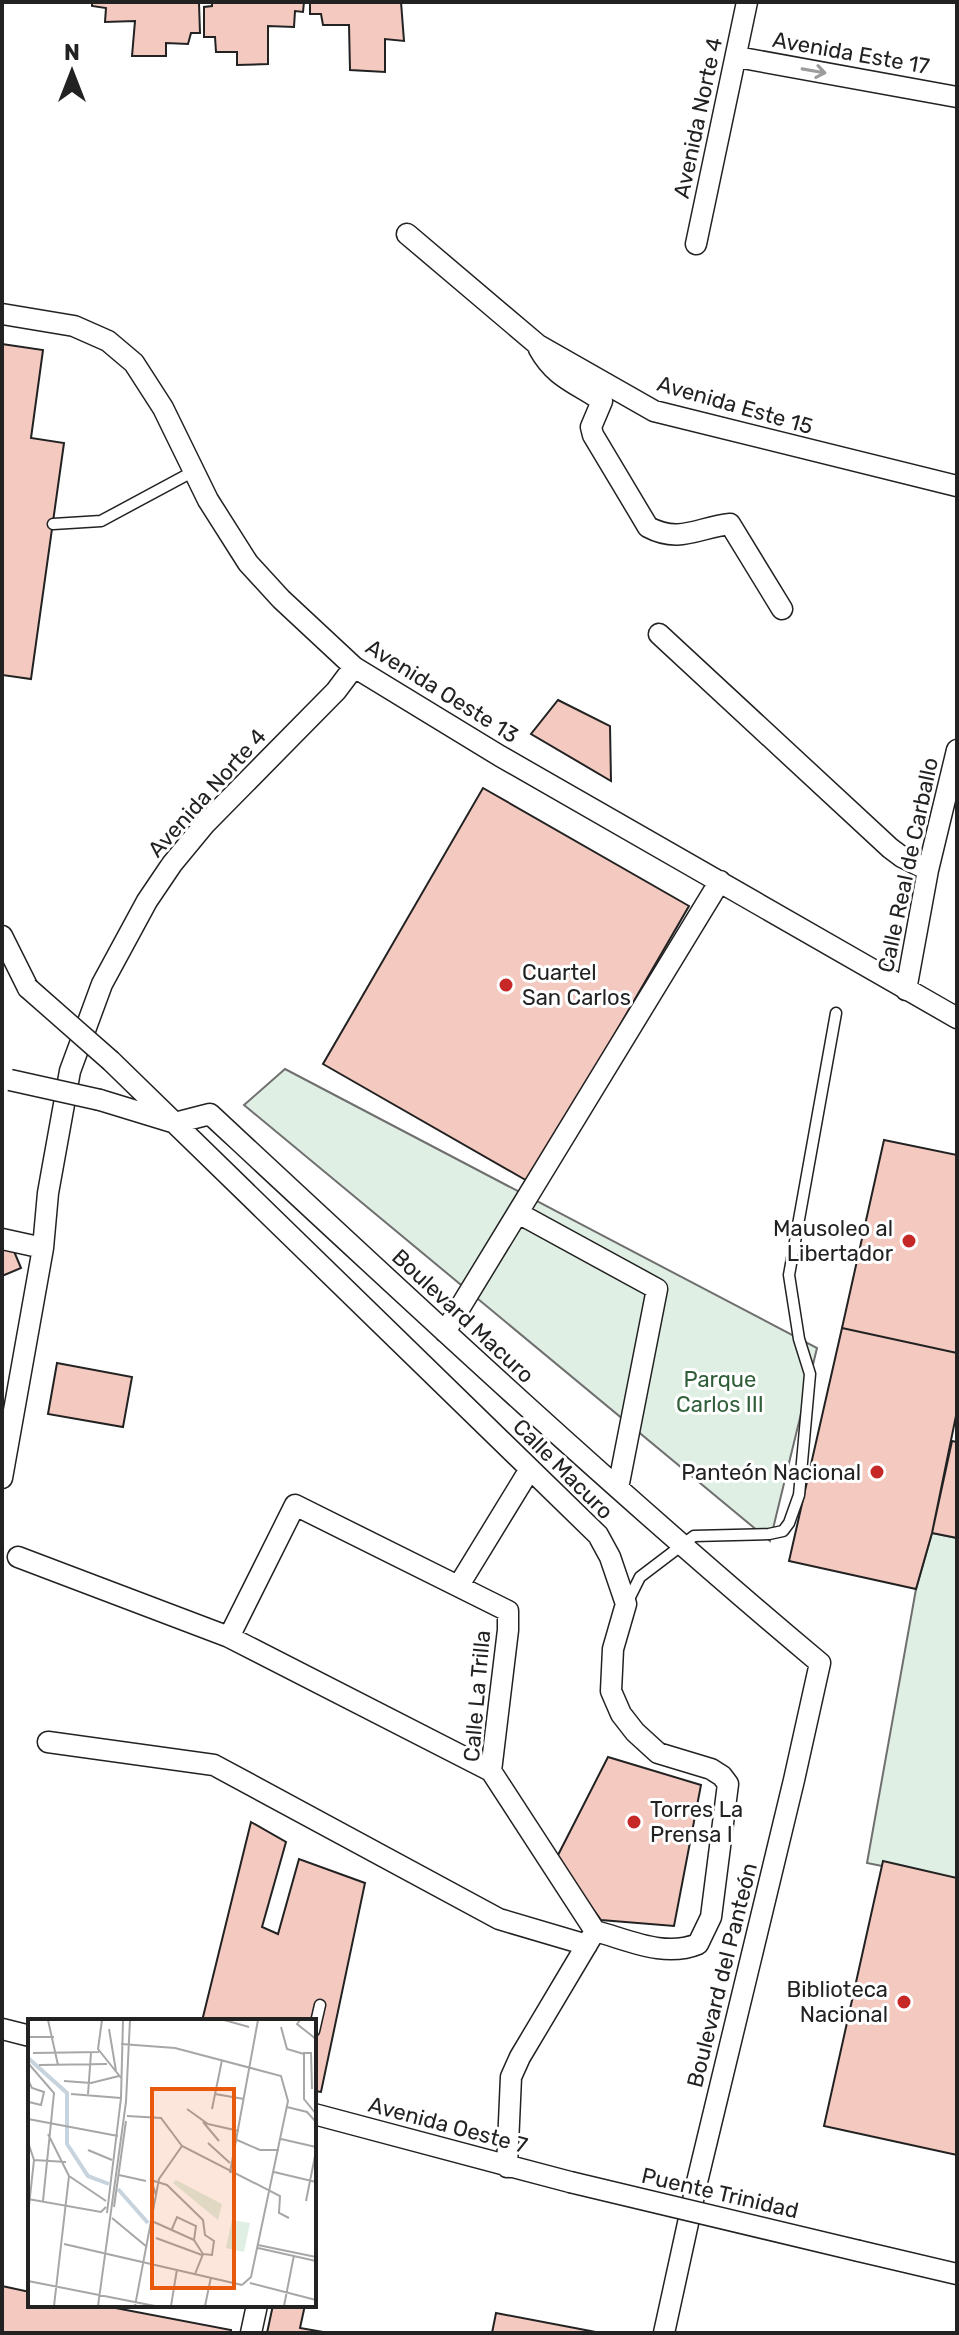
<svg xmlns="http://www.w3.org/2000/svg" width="959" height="2335" font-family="Rubik,sans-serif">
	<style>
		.green { fill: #e0efe3; stroke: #6f6f6f; stroke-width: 2 }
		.building { fill: #f3c9c0; stroke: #222; stroke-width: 2 }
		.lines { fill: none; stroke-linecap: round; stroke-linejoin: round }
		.lane-casing { stroke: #222; stroke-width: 13 }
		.street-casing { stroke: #222; stroke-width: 23 }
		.lane { stroke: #fff; stroke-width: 10 }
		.street { stroke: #fff; stroke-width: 20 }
		.street-bridge-casing { stroke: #222; stroke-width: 23; stroke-linecap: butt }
		.street-bridge { stroke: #fff; stroke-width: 20 }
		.oneway { stroke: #9c9c9c }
		.poi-dot { fill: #c62828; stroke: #fff; stroke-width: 3 }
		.labels { text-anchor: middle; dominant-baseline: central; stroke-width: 6; stroke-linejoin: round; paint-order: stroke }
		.street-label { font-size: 22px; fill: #222; stroke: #fff }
		.poi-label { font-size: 22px; fill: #222; stroke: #fff; text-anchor: end }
		.park-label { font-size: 22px; fill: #2f5e38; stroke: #fff }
		.inset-river { fill: none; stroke: #c7d3dd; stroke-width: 4 }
		.inset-road { fill: none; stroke: #a7a7a7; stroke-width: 2 }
		.view { fill: #e8590c; fill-opacity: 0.15; stroke: #e8590c; stroke-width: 4 }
		.inset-edge { fill: none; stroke: #222; stroke-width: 4 }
	</style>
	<rect width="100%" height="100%" fill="#fff"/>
	<!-- green -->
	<path class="green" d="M285 1069 817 1348 770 1541 244 1105Z
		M932 1533 957 1538V1881L867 1863 916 1589Z"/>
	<!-- building -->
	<path class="building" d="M92 2 199 3 200 33H191L188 44 166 43V56H132L135 21 105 22 106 8 92 6Z
		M212 2H304L303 12 295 11 294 27 268 26V64L237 65V52H216L215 37H204V7L212 6Z
		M310 2H401L404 41 385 39V72L350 70 349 25H323L321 14H310Z
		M2 344 43 350 31 438 64 443 31 679 2 675Z
		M558 700 610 726 611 781 531 734Z
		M483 788 689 906 529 1182 323 1064Z
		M884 1140 957 1155V1353L842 1328Z
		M11 1244 21 1268 2 1276V1247Z
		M842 1328 957 1353V1411L932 1533 916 1589 789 1561Z
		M57 1363 132 1377 123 1427 48 1414Z
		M952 1441 957 1442V1538L932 1533Z
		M608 1757 701 1785 674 1926 601 1920 556 1859Z
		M251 1822 286 1842 262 1927 278 1934 299 1859 365 1883 321 2092 314 2091V2021H202Z
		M883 1861 957 1878V2155L824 2126Z
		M2 2286 30 2292V2305H100L231 2330V2333H2Z
		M273 2305H305L300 2328 329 2333H267Z
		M496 2313 601 2333H492Z"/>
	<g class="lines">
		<defs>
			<path id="lane" d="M53 524 101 521 194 471
				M627 1603 640 1577 694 1536 769 1534 783 1531 789 1523 799 1495 810 1374 799 1339 789 1275 836 1013
				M314 2031 320 2005"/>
			<path id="street" d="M737 57 957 97
				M407 234 538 345 654 411 957 486
				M696 244 747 2
				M2 314 74 326 108 341 134 363 163 408 208 500 248 563 281 599 354 667 500 756 957 1018
				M539 349C555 378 576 383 602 401L591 427 593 435 648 527C680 544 699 527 730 524L782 609
				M659 634 890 848 902 857 928 870
				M2 936 28 988
				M906 990 928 870 957 750
				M111 1061 598 1535 610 1557 626 1604 613 1649 611 1691 621 1714 635 1732 658 1753 711 1769 722 1776 728 1784 711 1917 698 1944C664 1958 629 1940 595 1931
				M100 1100 172 1122
				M175 1123 210 1114C410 1300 610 1487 820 1663L794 1780 697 2182 664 2333
				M518 1213 657 1289 618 1488
				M2 1239 43 1248
				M445 1332 720 881
				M2 1478 43 1248 48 1193 70 1071 102 984 147 901 172 864 205 824 336 691 354 667
				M18 1557 229 1637 491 1771
				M459 1585 530 1469
				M229 1637 295 1505 508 1611V1630L491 1771 595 1931 520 2057 511 2077 507 2167
				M48 1742 214 1765 499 1919 587 1945
				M2 2029 30 2036
				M314 2114 570 2182
				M859 2251 957 2274
				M251 2333 257 2305"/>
		</defs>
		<!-- lane casing -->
		<use href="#lane" class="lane-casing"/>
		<!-- street casing -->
		<use href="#street" class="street-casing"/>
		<!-- lane -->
		<use href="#lane" class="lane"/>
		<!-- street -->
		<use href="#street" class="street"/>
		<defs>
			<path id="street-bridge" d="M28 988 111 1061
				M10 1080 100 1100
				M570 2182 859 2251"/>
		</defs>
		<!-- street-bridge casing -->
		<use href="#street-bridge" class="street-bridge-casing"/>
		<!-- street-bridge -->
		<use href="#street-bridge" class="street-bridge"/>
	</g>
	<!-- one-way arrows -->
	<defs><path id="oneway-shaft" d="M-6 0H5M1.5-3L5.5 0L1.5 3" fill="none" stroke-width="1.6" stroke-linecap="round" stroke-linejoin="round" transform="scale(2)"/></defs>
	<use class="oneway" href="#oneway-shaft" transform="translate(814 71) rotate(10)"/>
	<!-- markers -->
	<g class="poi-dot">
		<circle cx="506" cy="985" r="8"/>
		<circle cx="909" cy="1241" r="8"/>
		<circle cx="877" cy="1472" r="8"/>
		<circle cx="634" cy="1822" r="8"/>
		<circle cx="904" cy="2002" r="8"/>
	</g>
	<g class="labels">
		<!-- street labels -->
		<g class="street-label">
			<text transform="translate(851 53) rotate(10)">Avenida Este 17</text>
			<text transform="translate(698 118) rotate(-78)">Avenida Norte 4</text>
			<text transform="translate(735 405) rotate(16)">Avenida Este 15</text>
			<text transform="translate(442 691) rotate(32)">Avenida Oeste 13</text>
			<text transform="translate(207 793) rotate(-48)">Avenida Norte 4</text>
			<text transform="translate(908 865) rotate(-78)">Calle Real de Carballo</text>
			<text transform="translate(463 1316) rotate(43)">Boulevard Macuro</text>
			<text transform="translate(563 1469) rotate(45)">Calle Macuro</text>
			<text transform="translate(477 1696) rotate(-85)">Calle La Trilla</text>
			<text transform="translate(722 1975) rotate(-76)">Boulevard del Panteón</text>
			<text transform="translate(448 2125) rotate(15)">Avenida Oeste 7</text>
			<text transform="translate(720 2193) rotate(13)">Puente Trinidad</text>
		</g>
		<!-- poi labels -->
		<g class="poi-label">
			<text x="522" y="972" text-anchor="start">Cuartel<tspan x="522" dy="25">San Carlos</tspan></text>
			<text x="893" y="1228">Mausoleo al<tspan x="893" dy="25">Libertador</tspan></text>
			<text x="861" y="1472">Panteón Nacional</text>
			<text x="650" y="1809" text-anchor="start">Torres La<tspan x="650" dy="25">Prensa I</tspan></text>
			<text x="888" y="1989">Biblioteca<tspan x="888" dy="25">Nacional</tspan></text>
		</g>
		<!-- park labels -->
		<g class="park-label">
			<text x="720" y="1379">Parque<tspan x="720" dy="25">Carlos III</tspan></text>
		</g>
	</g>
	<!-- overview -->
	<g transform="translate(28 2019)">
		<rect width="288" height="288" fill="#fff"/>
		<path d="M148 161 194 185 190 201 145 164ZM204 201 222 204 216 233 198 229Z" fill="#e0efe3"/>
		<path class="inset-river" d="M0 39 39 74V125L60 157 81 165M90 170 120 204"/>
		<path class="inset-road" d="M20 1 30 46M74 1 70 30 94 60M196 1 221 8M272 1 269 5 288 20M253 8 259 30 276 35V80L288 95M81 10 88 52M0 18H26M93 25 147 29 253 57 260 82 223 258 214 266M5 34 71 33M275 34H283L284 70M0 44 26 74 15 182M11 46 79 45M0 61 4 69 16 73 13 86 1 83M36 62 63 64 91 57M43 75 93 79M60 75 63 34M187 75 216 80M259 88 279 93 288 103M159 90 180 105 211 112M184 90 194 41M99 97 133 99 154 127 252 177 251 194 261 199M0 100 90 117M175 103 191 122M20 115 41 157 26 287M253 120 288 128M209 121 232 131H251M0 123 6 141 0 196M180 124 202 144M60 131 84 141M6 141 38 143M246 153 288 163M202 154 230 1M91 156 118 162M41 157 78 182M128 176 123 161 139 166 175 201 177 216 186 222 184 236 175 235M0 180 73 193 78 188M278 182 288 132M86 188 98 102M79 194 93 79 95 1M84 199 119 228M126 203 166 221M144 210 149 198 168 207 166 221 175 235 167 255M128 219 174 236M36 225 214 266M230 226 288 238M230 229 288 242M0 262 127 287M222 264 288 281M70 287 98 83 102 1M107 287 131 160 154 127M143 287 149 250M177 287 183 258M256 287 266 236"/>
		<path class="view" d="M124 70H206V269H124Z"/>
		<rect width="288" height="288" class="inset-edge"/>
	</g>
	<!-- border -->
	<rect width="959" height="2335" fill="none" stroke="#222222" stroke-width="8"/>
	<!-- north arrow -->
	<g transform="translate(72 72)" stroke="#ffffff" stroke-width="6" paint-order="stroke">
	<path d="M0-6L14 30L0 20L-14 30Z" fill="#222222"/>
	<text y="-12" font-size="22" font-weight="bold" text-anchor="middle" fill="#222222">N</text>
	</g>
</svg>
